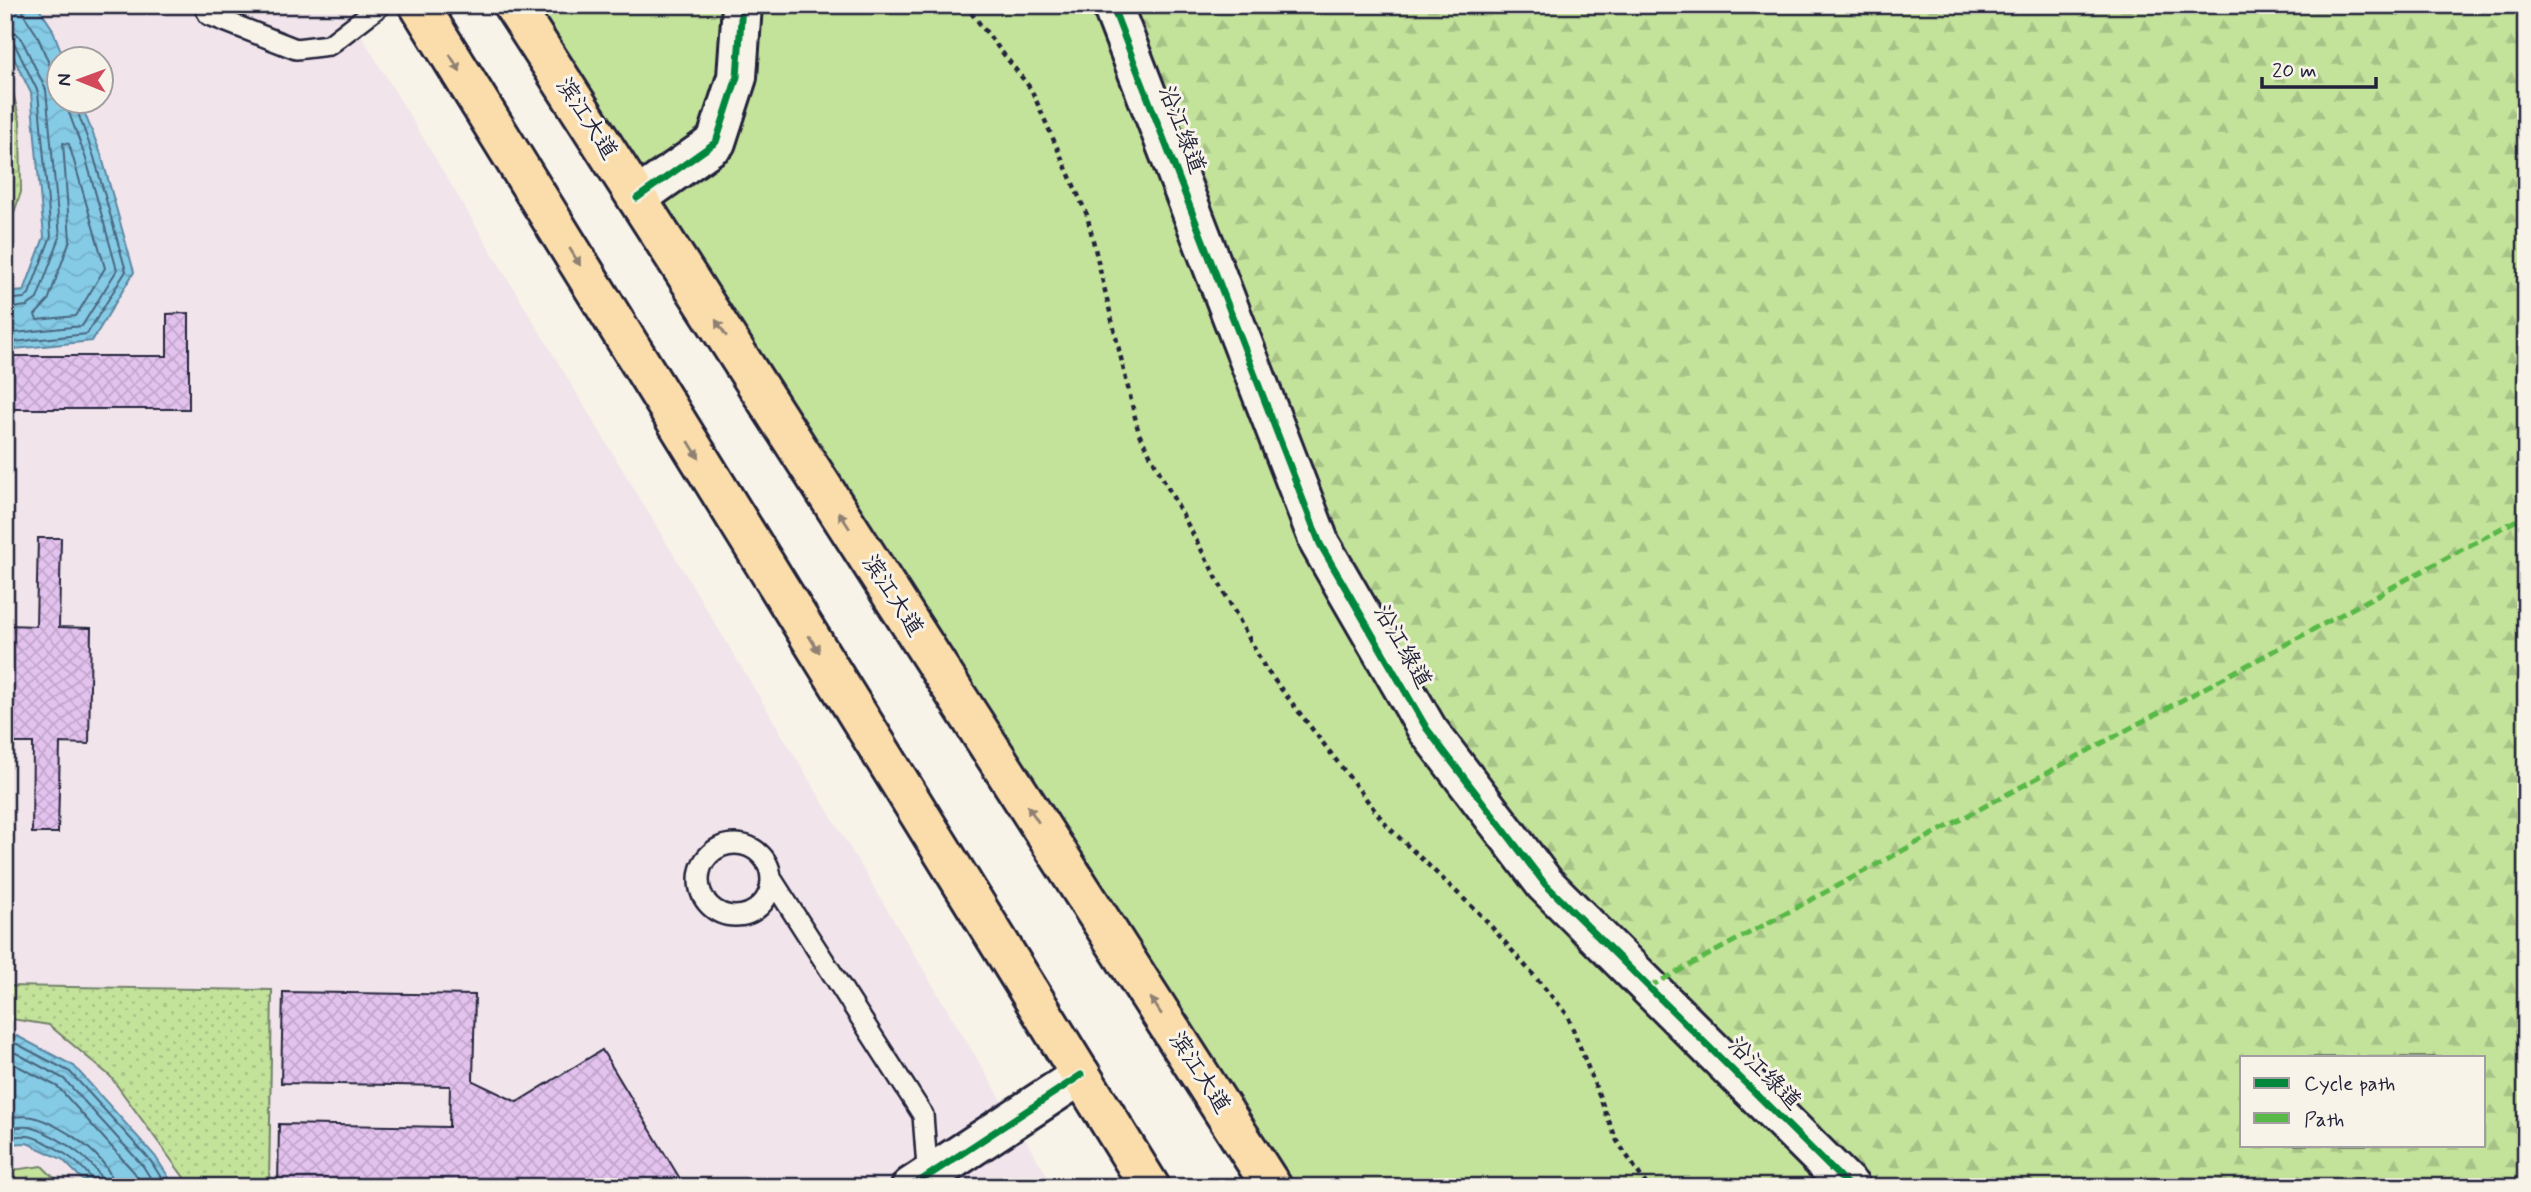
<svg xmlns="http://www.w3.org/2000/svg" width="2531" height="1192" font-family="Mynerve,'LXGW WenKai TC',sans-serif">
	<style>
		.built { fill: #f1e4ea; fill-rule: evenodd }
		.grass { fill: url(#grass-dots); stroke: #72826a; stroke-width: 2 }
		.forest { fill: url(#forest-firs); stroke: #72826a; stroke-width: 2; fill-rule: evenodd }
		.green { fill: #c3e29a; stroke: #72826a; stroke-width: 2 }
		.water { fill: url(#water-waves); stroke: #5d87a2; stroke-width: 2 }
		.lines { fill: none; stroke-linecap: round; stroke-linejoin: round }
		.shore { stroke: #4a667f; stroke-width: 2 }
		.building { fill: url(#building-cross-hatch); stroke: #22223b; stroke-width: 2 }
		.service-casing { stroke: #22223b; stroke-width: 24 }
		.minor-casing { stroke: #22223b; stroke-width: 44 }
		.primary-casing { stroke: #22223b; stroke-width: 44 }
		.path { stroke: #22223b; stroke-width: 4.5; stroke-dasharray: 5 5; stroke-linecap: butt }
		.service { stroke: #f7f3e8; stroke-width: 19 }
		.minor { stroke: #f7f3e8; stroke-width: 38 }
		.primary { stroke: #faddab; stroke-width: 38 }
		.quiet { stroke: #58b947; stroke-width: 5; stroke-dasharray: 10 5; stroke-linecap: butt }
		.cycleway-casing { stroke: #f7f3e8; stroke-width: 11 }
		.cycleway { stroke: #00873e; stroke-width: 7 }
		.oneway { fill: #8e8073 }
		.labels { text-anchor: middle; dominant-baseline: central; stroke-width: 6; stroke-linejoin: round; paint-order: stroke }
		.street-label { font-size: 23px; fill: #22223b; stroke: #f7f3e8 }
	</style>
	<defs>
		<pattern id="grass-dots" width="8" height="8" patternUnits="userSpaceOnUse" patternTransform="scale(1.75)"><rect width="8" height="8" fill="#c3e29a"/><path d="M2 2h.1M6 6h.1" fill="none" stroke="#a7c286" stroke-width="1.8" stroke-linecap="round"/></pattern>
		<pattern id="forest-firs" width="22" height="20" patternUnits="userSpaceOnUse" patternTransform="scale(1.75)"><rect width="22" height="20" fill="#c3e29a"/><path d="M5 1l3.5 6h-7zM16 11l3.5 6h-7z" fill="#a7c286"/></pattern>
		<pattern id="water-waves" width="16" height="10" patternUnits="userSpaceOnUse" patternTransform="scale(1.75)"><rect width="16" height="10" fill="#85cbe6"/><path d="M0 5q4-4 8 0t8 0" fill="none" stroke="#73aec6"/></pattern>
		<pattern id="building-cross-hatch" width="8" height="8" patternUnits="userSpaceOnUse" patternTransform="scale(1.75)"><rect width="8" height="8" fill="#e3c2ee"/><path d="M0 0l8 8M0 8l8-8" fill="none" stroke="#c2a6cd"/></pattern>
	</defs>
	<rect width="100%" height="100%" fill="#f7f3e8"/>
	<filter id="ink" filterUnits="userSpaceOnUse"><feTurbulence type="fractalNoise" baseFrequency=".0143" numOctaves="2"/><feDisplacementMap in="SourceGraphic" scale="14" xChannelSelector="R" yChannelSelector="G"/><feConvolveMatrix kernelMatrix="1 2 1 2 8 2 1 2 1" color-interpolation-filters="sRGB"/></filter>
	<g filter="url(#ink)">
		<!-- built -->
		<path class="built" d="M5 5H343L1054 1187H5ZM60 60H102V102H60Z"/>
		<!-- grass -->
		<path class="grass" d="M5 61 20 121 21 192 5 239Z
			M5 986 272 990 269 1187H191L110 1076 49 1025 5 1018Z"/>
		<!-- forest -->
		<path class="forest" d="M1112 5H2526V1187H1850L1545 884 1320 544ZM2242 1057H2484V1145H2242Z
			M42 1166 63 1187H5V1171Z"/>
		<!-- green -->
		<path class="green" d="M513 5H1112L1320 544 1427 729 1850 1187H1272Z"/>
		<!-- water -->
		<path class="water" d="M5 5H37L52 28 64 59 60 60V102H80L101 154 134 272 92 341 5 350V293L24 291 44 237 31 93 5 40Z
			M17 1036 74 1066 155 1156 175 1187H90L62 1159 27 1143 5 1144V1038Z"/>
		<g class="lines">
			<!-- shore -->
			<path class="shore" d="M22 5 24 15 37 35 50 66 60 74
				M5 30 15 32 21 38 46 90 60 237 37 299 27 306 5 309
				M5 39 14 43 38 92 51 236 29 294 24 298 5 300
				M63 143 69 144 105 268 76 316 37 320 35 315 48 301 70 240Z
				M5 334 82 326 117 270 86 159 65 102
				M5 343 87 334 126 271 94 157 74 102
				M5 1045 17 1044 70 1072 150 1160 167 1187
				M5 1054 16 1053 64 1079 143 1166 156 1187
				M5 1064H14L58 1087 134 1172 144 1187
				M5 1118C14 1117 24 1115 33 1117 60 1124 112 1157 113 1187
				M5 1129C14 1128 25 1125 33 1128 55 1135 101 1162 103 1187
				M5 1137C12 1137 21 1135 28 1136 47 1139 92 1168 94 1187"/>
		</g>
		<!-- building -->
		<path class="building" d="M189 313V409H9V356H167V314Z
			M38 538H61L59 627 91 628 89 744 60 743 58 833H32L33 743H7L9 625 36 626Z
			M283 992 475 995 473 1081 517 1102 602 1050 685 1187H278L279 1124 449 1127 450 1086 281 1083Z"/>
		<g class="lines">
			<defs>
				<path id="service" d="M203 5 209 15 296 49 329 45 381 5
					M699 880a36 36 0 1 1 72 0a36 36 0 1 1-72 0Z
					M771 878 923 1115 928 1180"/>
				<path id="minor" d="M1112 5 1320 544 1427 729 1545 884 1850 1187
					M637 198 716 142 737 77 742 5
					M911 1187 1081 1075"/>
				<path id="primary" d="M419 5 1150 1187
					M513 5 1272 1187"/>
			</defs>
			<!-- service casing -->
			<use href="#service" class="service-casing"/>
			<!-- minor casing -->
			<use href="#minor" class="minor-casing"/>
			<!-- primary casing -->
			<use href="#primary" class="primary-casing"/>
			<!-- path -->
			<path class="path" d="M965 5 1031 89 1087 215 1139 434 1265 668 1387 826 1484 918 1567 1014 1617 1141 1648 1187"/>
			<!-- service -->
			<use href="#service" class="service"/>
			<!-- minor -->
			<use href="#minor" class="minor"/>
			<!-- primary -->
			<use href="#primary" class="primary"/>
			<!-- quiet -->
			<path class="quiet" d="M1649 987 2526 515"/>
			<defs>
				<path id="cycleway" d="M1112 5 1320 544 1427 729 1545 884 1850 1187
					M637 198 716 142 737 77 742 5
					M911 1187 1081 1075"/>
			</defs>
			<!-- cycleway casing -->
			<use href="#cycleway" class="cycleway-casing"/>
			<!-- cycleway -->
			<use href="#cycleway" class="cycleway"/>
		</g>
		<!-- one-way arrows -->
		<defs><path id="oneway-solid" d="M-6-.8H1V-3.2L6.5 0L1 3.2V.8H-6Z" transform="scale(1.75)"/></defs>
		<g class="oneway">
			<use href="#oneway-solid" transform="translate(455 63) rotate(58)"/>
			<use href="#oneway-solid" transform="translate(575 257) rotate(58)"/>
			<use href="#oneway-solid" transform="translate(721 328) rotate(-123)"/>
			<use href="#oneway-solid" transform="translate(694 450) rotate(58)"/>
			<use href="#oneway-solid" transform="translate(844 520) rotate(-123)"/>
			<use href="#oneway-solid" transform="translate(814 644) rotate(58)"/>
			<use href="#oneway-solid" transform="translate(1033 814) rotate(-123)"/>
			<use href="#oneway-solid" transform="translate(1156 1006) rotate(-123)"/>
		</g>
	</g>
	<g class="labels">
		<!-- street labels -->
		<g class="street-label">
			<text transform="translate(586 119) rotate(57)">滨江大道</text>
			<text transform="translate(1181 130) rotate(69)">沿江绿道</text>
			<text transform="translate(892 596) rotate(57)">滨江大道</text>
			<text transform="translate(1402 647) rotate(60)">沿江绿道</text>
			<text transform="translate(1199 1073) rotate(57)">滨江大道</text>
			<text transform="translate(1764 1074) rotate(45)">沿江绿道</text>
		</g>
	</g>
	<!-- margin -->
	<rect width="2531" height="1192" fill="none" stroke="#f7f3e8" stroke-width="28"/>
	<rect x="14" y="14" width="2503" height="1164" fill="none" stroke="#22223b" stroke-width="2.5" filter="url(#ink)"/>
	<!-- legend -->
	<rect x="2240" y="1056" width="245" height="91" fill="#f7f3e8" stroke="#a29fa3" stroke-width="2"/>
	<rect x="2254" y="1078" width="35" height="10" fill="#00873e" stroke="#a29fa3" stroke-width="2"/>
	<text x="2304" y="1090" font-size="21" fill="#22223b">Cycle path</text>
	<rect x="2254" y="1113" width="35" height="10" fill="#58b947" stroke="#a29fa3" stroke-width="2"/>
	<text x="2304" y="1126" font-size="21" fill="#22223b">Path</text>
	<!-- north arrow -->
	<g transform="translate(80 80) rotate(271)"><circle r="33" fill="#f7f3e8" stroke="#a29fa3" stroke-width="2"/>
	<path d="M0-5L12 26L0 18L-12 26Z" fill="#d1495b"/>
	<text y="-10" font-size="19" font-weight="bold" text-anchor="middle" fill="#22223b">N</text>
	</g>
	<!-- scale -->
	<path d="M2262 77v10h114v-10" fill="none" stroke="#22223b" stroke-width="3.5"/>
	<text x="2272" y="77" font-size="21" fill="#22223b" stroke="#f7f3e8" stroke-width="5" paint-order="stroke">20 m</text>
</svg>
